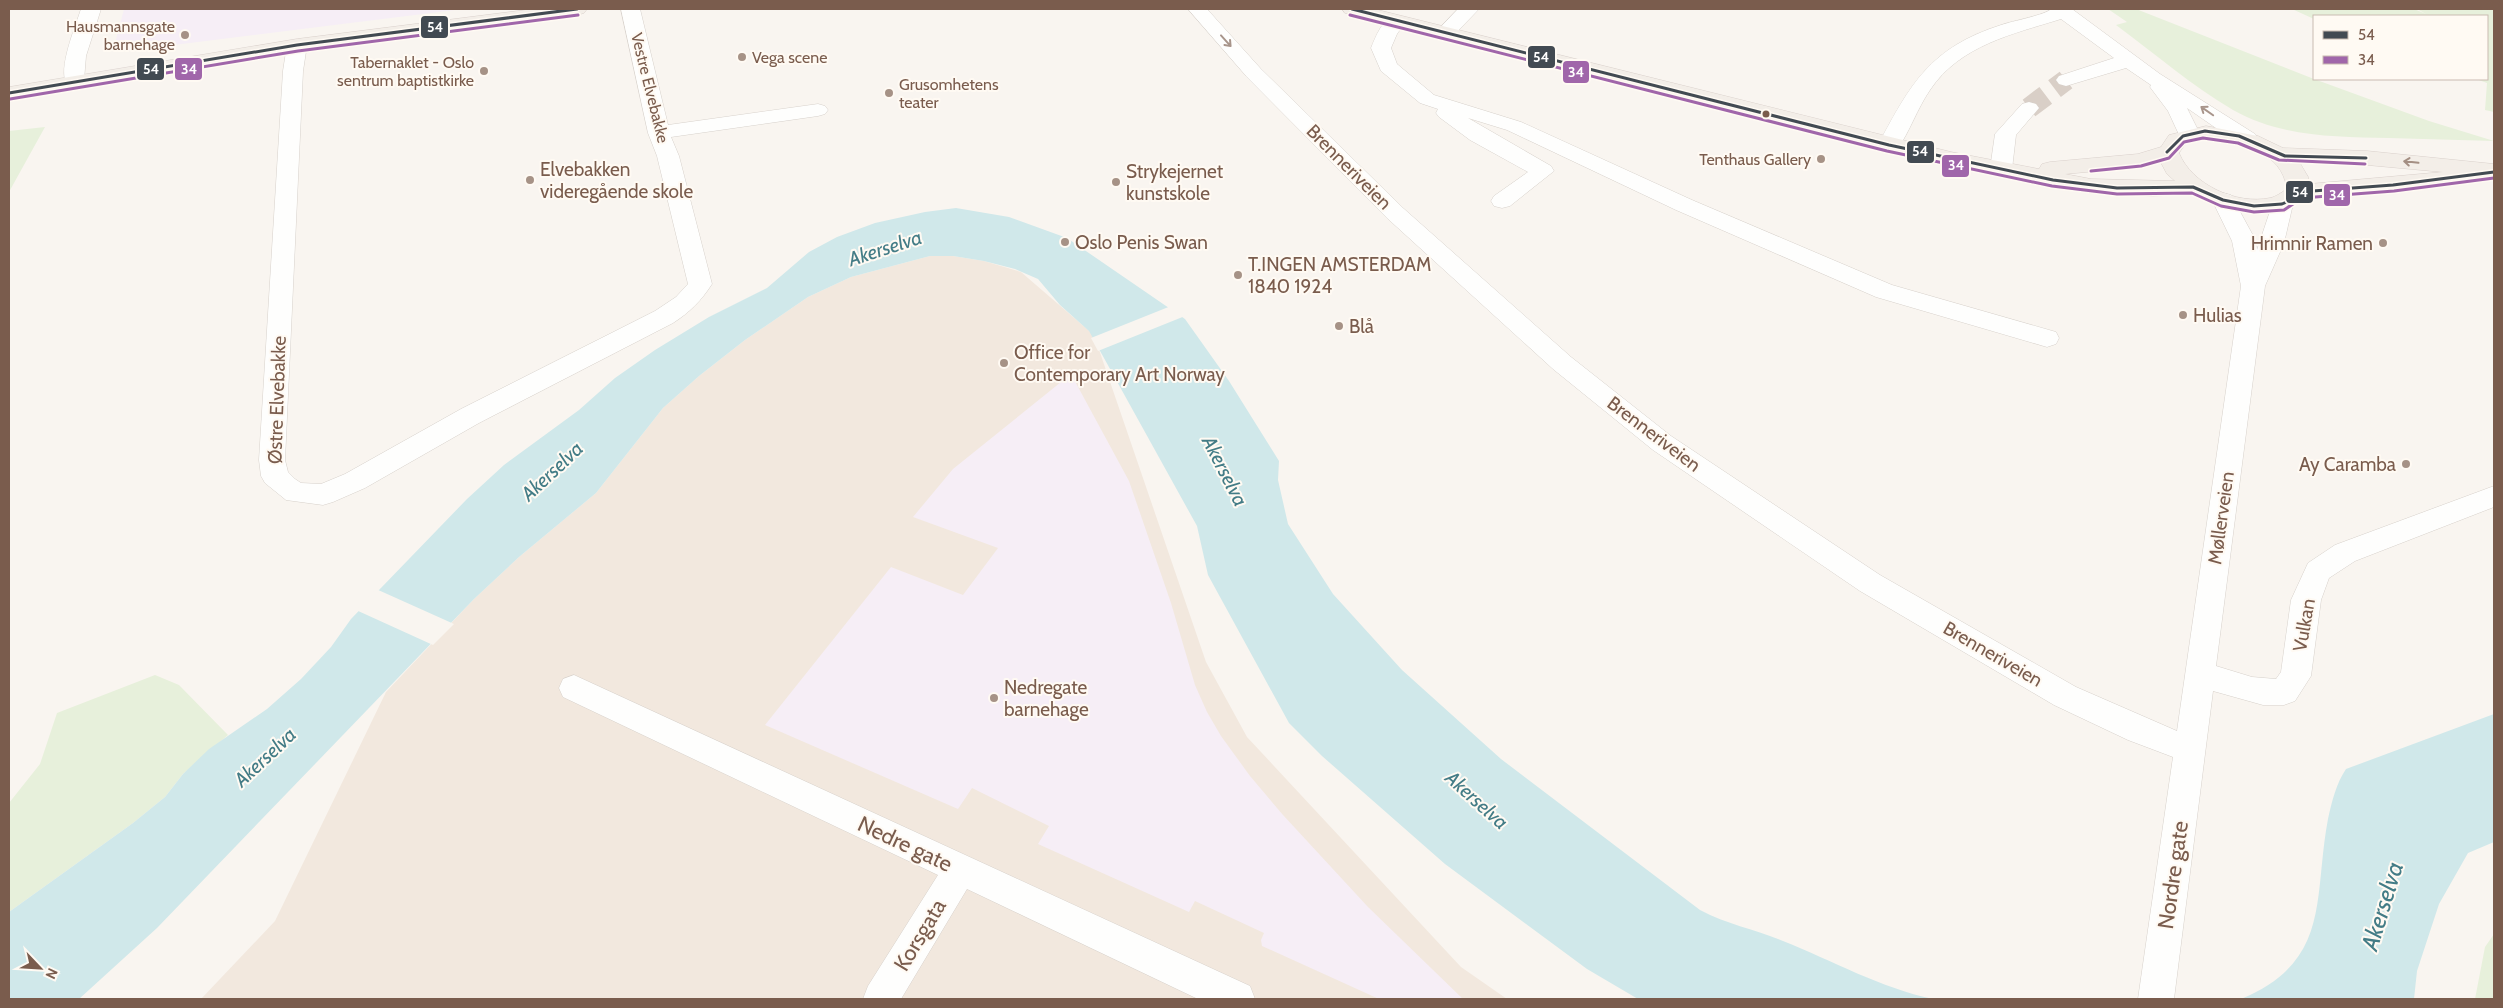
<svg xmlns="http://www.w3.org/2000/svg" width="2503" height="1008" font-family="Cabin,sans-serif">
	<style>
		.residential { fill: #f2e8de }
		.education { fill: #f6eef6 }
		.green { fill: #e7f0db }
		.water { fill: #d0e8ea }
		.pier { fill: #f9f5f0 }
		.lines { fill: none; stroke-linecap: round; stroke-linejoin: round }
		.minor-tunnel { stroke: #d9cfc7; stroke-width: 21; stroke-dasharray: 21 11; stroke-linecap: butt }
		.minor-casing { stroke: #d7d1cb; stroke-width: 1 }
		.major-casing { stroke: #dad1cc; stroke-width: 1 }
		.minor { fill: #fefefd; fill-rule: evenodd }
		.major { fill: #f3eee8; fill-rule: evenodd }
		.bus-1-casing { stroke: #fffaf3; stroke-width: 6 }
		.bus-2-casing { stroke: #fffaf3; stroke-width: 6 }
		.bus-1 { stroke: #424a52; stroke-width: 3 }
		.bus-2 { stroke: #a066aa; stroke-width: 3 }
		.oneway { stroke: #a8958b }
		.oneway2 { stroke: #a48f83 }
		.poi-dot { fill: #a69286; stroke: #fffaf3; stroke-width: 2 }
		.bus-dot { fill: #7a5c4d; stroke: #fffaf3; stroke-width: 2 }
		.labels { text-anchor: middle; dominant-baseline: central; stroke-width: 4; stroke-linejoin: round; paint-order: stroke }
		.far-poi-label { font-size: 16px; fill: #7a5c4d; stroke: #fffaf3; text-anchor: end }
		.far-street-label { font-size: 16px; fill: #7a5c4d; stroke: #fffaf3 }
		.street-label { font-size: 19px; fill: #7a5c4d; stroke: #fffaf3 }
		.poi-label { font-size: 19px; fill: #7a5c4d; stroke: #fffaf3; text-anchor: start }
		.water-label { font-size: 20px; font-style: italic; fill: #437c86; stroke: #fffaf3 }
		.near-street-label { font-size: 22px; fill: #7a5c4d; stroke: #fffaf3 }
		.near-water-label { font-size: 24px; font-style: italic; fill: #437c86; stroke: #fffaf3 }
		.line-badge { stroke: #fffaf3; stroke-width: 2 }
		.badge-label { font-size: 14px; text-anchor: middle; font-weight: bold; fill: #fff }
	</style>
	<rect width="100%" height="100%" fill="#f9f5f0"/>
	<!-- residential -->
	<path class="residential" d="M930 256H953L984 261 1021 272 1094 335 1206 662 1247 737 1461 967 1507 999H201L275 921 386 692 474 599 519 557 596 493 663 408 699 376 745 340 808 297 851 277Z"/>
	<!-- education -->
	<path class="education" d="M124 9H463L126 51 114 47Z
		M1071 374 1129 481 1171 603 1195 685 1207 712 1221 736 1250 776 1283 815 1368 907 1463 999H1379L1262 946 1261 940 1264 933 1195 901 1189 912 1038 844 1049 826 972 788 958 809 765 725 891 567 963 595 998 548 913 517 953 469Z"/>
	<!-- green -->
	<path class="green" d="M2108 9H2136L2314 79 2429 121 2494 141C2459 140 2423 139 2388 138 2335 137 2281 137 2233 110 2192 86 2154 53 2116 25L2127 22Z
		M2292 9H2414L2426 14 2417 9H2494V112L2485 110 2487 83 2476 79H2487V16H2314V19Z
		M45 127 9 192V131Z
		M155 675 179 685 228 735 183 774 165 797 133 823 9 912V803L40 764 57 713Z
		M2494 934V999H2475L2485 947Z"/>
	<!-- water -->
	<path class="water" d="M956 208 1009 217 1067 238 1185 319 1229 381 1279 461 1278 480 1288 524 1333 594 1402 670 1501 759 1700 910C1728 925 1755 929 1783 941 1833 961 1881 988 1933 999H1638L1587 969 1445 864 1322 756 1289 723 1208 575 1197 526 1089 331 1060 305 1038 279 1015 269 984 261 953 256H930L851 277 808 297 745 340 699 376 663 408 596 493 519 557 474 599 157 928 79 999H9V912L133 823 165 797 183 774 209 749 267 709 301 679 331 647 351 619 467 499 504 465 579 410 615 378 655 350 709 317 767 288 809 252 837 237 875 223 925 212Z
		M2494 714V842L2468 853 2439 904 2417 971 2414 999H2241C2332 961 2313 898 2328 819 2332 801 2336 784 2346 769Z"/>
	<!-- pier -->
	<path class="pier" d="M1171 306 1185 316 1098 351 1091 338Z
		M376 589 454 624 433 645 356 610Z"/>
	<g class="lines">
		<!-- minor-tunnel -->
		<path class="minor-tunnel" d="M2029 108 2066 80"/>
		<defs>
			<path id="minor" d="M81 9H101L86 56 84 80 81 84 74 86 67 84C57 70 76 25 81 9Z
				M621 9H640L668 125 818 104 825 106 828 110 825 114 818 116 671 137 679 156 712 284C701 301 690 312 673 323L479 423 365 488 333 502 323 505 286 500 265 483 261 476 259 460 283 71 287 45 290 41H304L307 45 303 71 285 460 288 472 295 479 301 483 321 484 345 474 461 409 655 311 676 297 688 284 657 156 648 133Z
				M1188 9H1207L1261 69 1403 208 1571 357 1671 436 1880 575 2076 687 2177 731 2241 286 2232 241 2212 200 2215 195 2223 193 2231 195 2256 241 2257 250 2274 199 2282 197 2290 199 2293 204 2284 243 2265 286 2216 666 2252 677 2276 679 2281 672 2291 600 2308 563 2335 545 2494 486V507L2355 561 2329 578 2321 600 2311 676 2295 701 2284 705H2263L2213 691 2174 999H2138L2173 757 2128 740 2054 705 1860 591 1653 450 1553 369 1387 218 1247 77Z
				M1458 9H1479L1452 37H1438L1435 33Z
				M2051 9H2072L2160 74 2255 134 2258 139 2255 144 2247 145 2239 144 2187 108 2200 134 2197 139 2189 140 2181 139 2168 111 2150 87 2151 85 2126 68 2066 86 2059 84 2056 80 2059 76 2114 58 2061 19C2013 34 1960 45 1930 90 1917 109 1910 131 1897 150L1889 151 1881 150 1878 145C1911 83 1930 48 2001 25 2012 21 2046 15 2051 9Z
				M1396 15 1403 17 1406 21 1397 34 1391 48 1397 64 1434 95 1521 122 1692 200 1892 285 2056 332 2059 338 2056 344 2047 347 1876 297 1676 210 1507 130 1468 118 1551 166 1554 171 1510 206 1502 208 1494 206 1491 201 1494 196 1528 172 1470 140 1439 117 1436 113 1438 109 1420 103 1381 71 1371 48C1376 36 1382 19 1396 15Z
				M2029 102 2036 104 2039 108 2016 135 2012 169 2009 174 2001 176 1993 174 1990 169 1995 134 2022 104Z
				M574 675 1250 986 1255 999H1198L967 889 901 999H863L868 986 938 875 563 697 559 688 563 679Z"/>
			<path id="major" d="M534 9H587L584 13 577 15 297 51 9 99V87L297 39Z
				M1342 9H1374L1951 152 2039 169 2042 164 2050 162 2138 154 2161 147 2169 135 2206 126 2258 136 2283 148 2367 151 2494 164V178L2460 174 2463 178 2460 183 2452 185 2304 199 2284 210 2248 213 2211 204 2192 194 2153 196 2091 193 1951 166 1345 13ZM2206 138C2240 142 2282 151 2287 189 2282 192 2276 197 2270 198 2237 205 2192 185 2179 153L2185 144ZM2160 161 2167 174 2175 181 2091 179 2065 174 2140 167ZM2299 161 2367 165 2443 172 2309 184 2308 177Z"/>
		</defs>
		<!-- minor casing -->
		<use href="#minor" class="minor-casing"/>
		<!-- major casing -->
		<use href="#major" class="major-casing"/>
		<!-- minor -->
		<use href="#minor" class="minor"/>
		<!-- major -->
		<use href="#major" class="major"/>
		<defs>
			<path id="bus-1" d="M1352 9 1889 145 2053 180 2117 188 2193 187 2223 200 2254 206 2282 204 2293 199 2299 192 2393 185 2494 172
				M9 93 297 45 577 9
				M2167 152 2183 136 2205 131 2239 136 2285 156 2366 158"/>
			<path id="bus-2" d="M1350 15 1887 151 2052 186 2117 194 2192 193 2221 206 2254 212 2284 210 2302 198 2394 191 2494 178
				M10 99 298 51 578 15
				M2091 171 2141 166 2169 158 2184 142 2203 138 2238 143 2279 160 2365 164"/>
		</defs>
		<!-- bus-1 casing -->
		<use href="#bus-1" class="bus-1-casing"/>
		<!-- bus-2 casing -->
		<use href="#bus-2" class="bus-2-casing"/>
		<!-- bus-1 -->
		<use href="#bus-1" class="bus-1"/>
		<!-- bus-2 -->
		<use href="#bus-2" class="bus-2"/>
	</g>
	<!-- one-way arrows -->
	<defs><path id="oneway-shaft" d="M-6 0H5M1.5-3L5.5 0L1.5 3" fill="none" stroke-width="1.6" stroke-linecap="round" stroke-linejoin="round" transform="scale(1.25)"/></defs>
	<g class="oneway">
		<use href="#oneway-shaft" transform="translate(1226 41) rotate(48)"/>
		<use href="#oneway-shaft" transform="translate(2207 111) rotate(-145)"/>
	</g>
	<use class="oneway2" href="#oneway-shaft" transform="translate(2411 162) rotate(-174)"/>
	<!-- markers -->
	<g class="poi-dot">
		<circle cx="185" cy="35" r="5"/>
		<circle cx="742" cy="57" r="5"/>
		<circle cx="484" cy="71" r="5"/>
		<circle cx="889" cy="93" r="5"/>
		<circle cx="1821" cy="159" r="5"/>
		<circle cx="530" cy="180" r="5"/>
		<circle cx="1116" cy="182" r="5"/>
		<circle cx="1065" cy="242" r="5"/>
		<circle cx="2383" cy="243" r="5"/>
		<circle cx="1238" cy="275" r="5"/>
		<circle cx="2183" cy="315" r="5"/>
		<circle cx="1339" cy="326" r="5"/>
		<circle cx="1004" cy="363" r="5"/>
		<circle cx="2406" cy="464" r="5"/>
		<circle cx="994" cy="698" r="5"/>
	</g>
	<circle class="bus-dot" cx="1766" cy="114" r="4.5"/>
	<g class="labels">
		<!-- far-poi labels -->
		<g class="far-poi-label">
			<text x="175" y="26">Hausmannsgate<tspan x="175" dy="18">barnehage</tspan></text>
			<text x="752" y="57" text-anchor="start">Vega scene</text>
			<text x="474" y="62">Tabernaklet - Oslo<tspan x="474" dy="18">sentrum baptistkirke</tspan></text>
			<text x="899" y="84" text-anchor="start">Grusomhetens<tspan x="899" dy="18">teater</tspan></text>
			<text x="1811" y="159">Tenthaus Gallery</text>
		</g>
		<!-- far-street labels -->
		<g class="far-street-label">
			<text transform="translate(650 88) rotate(76)">Vestre Elvebakke</text>
		</g>
		<!-- street labels -->
		<g class="street-label">
			<text transform="translate(1349 167) rotate(45)">Brenneriveien</text>
			<text transform="translate(277 400) rotate(-88)">Østre Elvebakke</text>
			<text transform="translate(1654 434) rotate(37)">Brenneriveien</text>
			<text transform="translate(2221 518) rotate(-82)">Møllerveien</text>
			<text transform="translate(2304 625) rotate(-80)">Vulkan</text>
			<text transform="translate(1993 654) rotate(30)">Brenneriveien</text>
		</g>
		<!-- poi labels -->
		<g class="poi-label">
			<text x="540" y="169">Elvebakken<tspan x="540" dy="22">videregående skole</tspan></text>
			<text x="1126" y="171">Strykejernet<tspan x="1126" dy="22">kunstskole</tspan></text>
			<text x="1075" y="242">Oslo Penis Swan</text>
			<text x="2373" y="243" text-anchor="end">Hrimnir Ramen</text>
			<text x="1248" y="264">T.INGEN AMSTERDAM<tspan x="1248" dy="22">1840 1924</tspan></text>
			<text x="2193" y="315">Hulias</text>
			<text x="1349" y="326">Blå</text>
			<text x="1014" y="352">Office for<tspan x="1014" dy="22">Contemporary Art Norway</tspan></text>
			<text x="2396" y="464" text-anchor="end">Ay Caramba</text>
			<text x="1004" y="687">Nedregate<tspan x="1004" dy="22">barnehage</tspan></text>
		</g>
		<!-- water labels -->
		<g class="water-label">
			<text transform="translate(885 248) rotate(-18)">Akerselva</text>
			<text transform="translate(552 471) rotate(-43)">Akerselva</text>
			<text transform="translate(1225 471) rotate(63)">Akerselva</text>
			<text transform="translate(265 757) rotate(-43)">Akerselva</text>
			<text transform="translate(1477 800) rotate(42)">Akerselva</text>
		</g>
		<!-- near-street labels -->
		<g class="near-street-label">
			<text transform="translate(905 844) rotate(25)">Nedre gate</text>
			<text transform="translate(2173 875) rotate(-82)">Nordre gate</text>
			<text transform="translate(920 935) rotate(-59)">Korsgata</text>
		</g>
		<!-- near-water labels -->
		<g class="near-water-label">
			<text transform="translate(2382 906) rotate(-73)">Akerselva</text>
		</g>
	</g>
	<g class="line-badge">
		<rect x="420" y="15" width="29" height="24" rx="5" fill="#424a52"/>
		<rect x="1527" y="45" width="29" height="24" rx="5" fill="#424a52"/>
		<rect x="174" y="57" width="29" height="24" rx="5" fill="#a066aa"/>
		<rect x="136" y="57" width="29" height="24" rx="5" fill="#424a52"/>
		<rect x="1562" y="60" width="28" height="24" rx="5" fill="#a066aa"/>
		<rect x="1906" y="140" width="29" height="24" rx="5" fill="#424a52"/>
		<rect x="1941" y="154" width="29" height="24" rx="5" fill="#a066aa"/>
		<rect x="2285" y="180" width="29" height="24" rx="5" fill="#424a52"/>
		<rect x="2323" y="183" width="28" height="24" rx="5" fill="#a066aa"/>
	</g>
	<g class="badge-label">
		<text x="435" y="32">54</text>
		<text x="1541" y="62">54</text>
		<text x="189" y="74">34</text>
		<text x="151" y="74">54</text>
		<text x="1576" y="77">34</text>
		<text x="1920" y="156">54</text>
		<text x="1956" y="170">34</text>
		<text x="2300" y="197">54</text>
		<text x="2337" y="200">34</text>
	</g>
	<!-- border -->
	<rect width="2503" height="1008" fill="none" stroke="#7a5c4d" stroke-width="20"/>
	<!-- legend -->
	<rect x="2313" y="15" width="175" height="65" fill="#fffaf3" stroke="#cabbb1"/>
	<rect x="2323" y="31" width="25" height="8" fill="#424a52" stroke="#cabbb1"/>
	<text x="2358" y="40" font-size="15" fill="#7a5c4d">54</text>
	<rect x="2323" y="56" width="25" height="8" fill="#a066aa" stroke="#cabbb1"/>
	<text x="2358" y="65" font-size="15" fill="#7a5c4d">34</text>
	<!-- north arrow -->
	<g transform="translate(40 968) rotate(115)" stroke="#fffaf3" stroke-width="4" paint-order="stroke">
	<path d="M0-4L9 19L0 12L-9 19Z" fill="#7a5c4d"/>
	<text y="-8" font-size="14" font-weight="bold" text-anchor="middle" fill="#7a5c4d">N</text>
	</g>
</svg>
